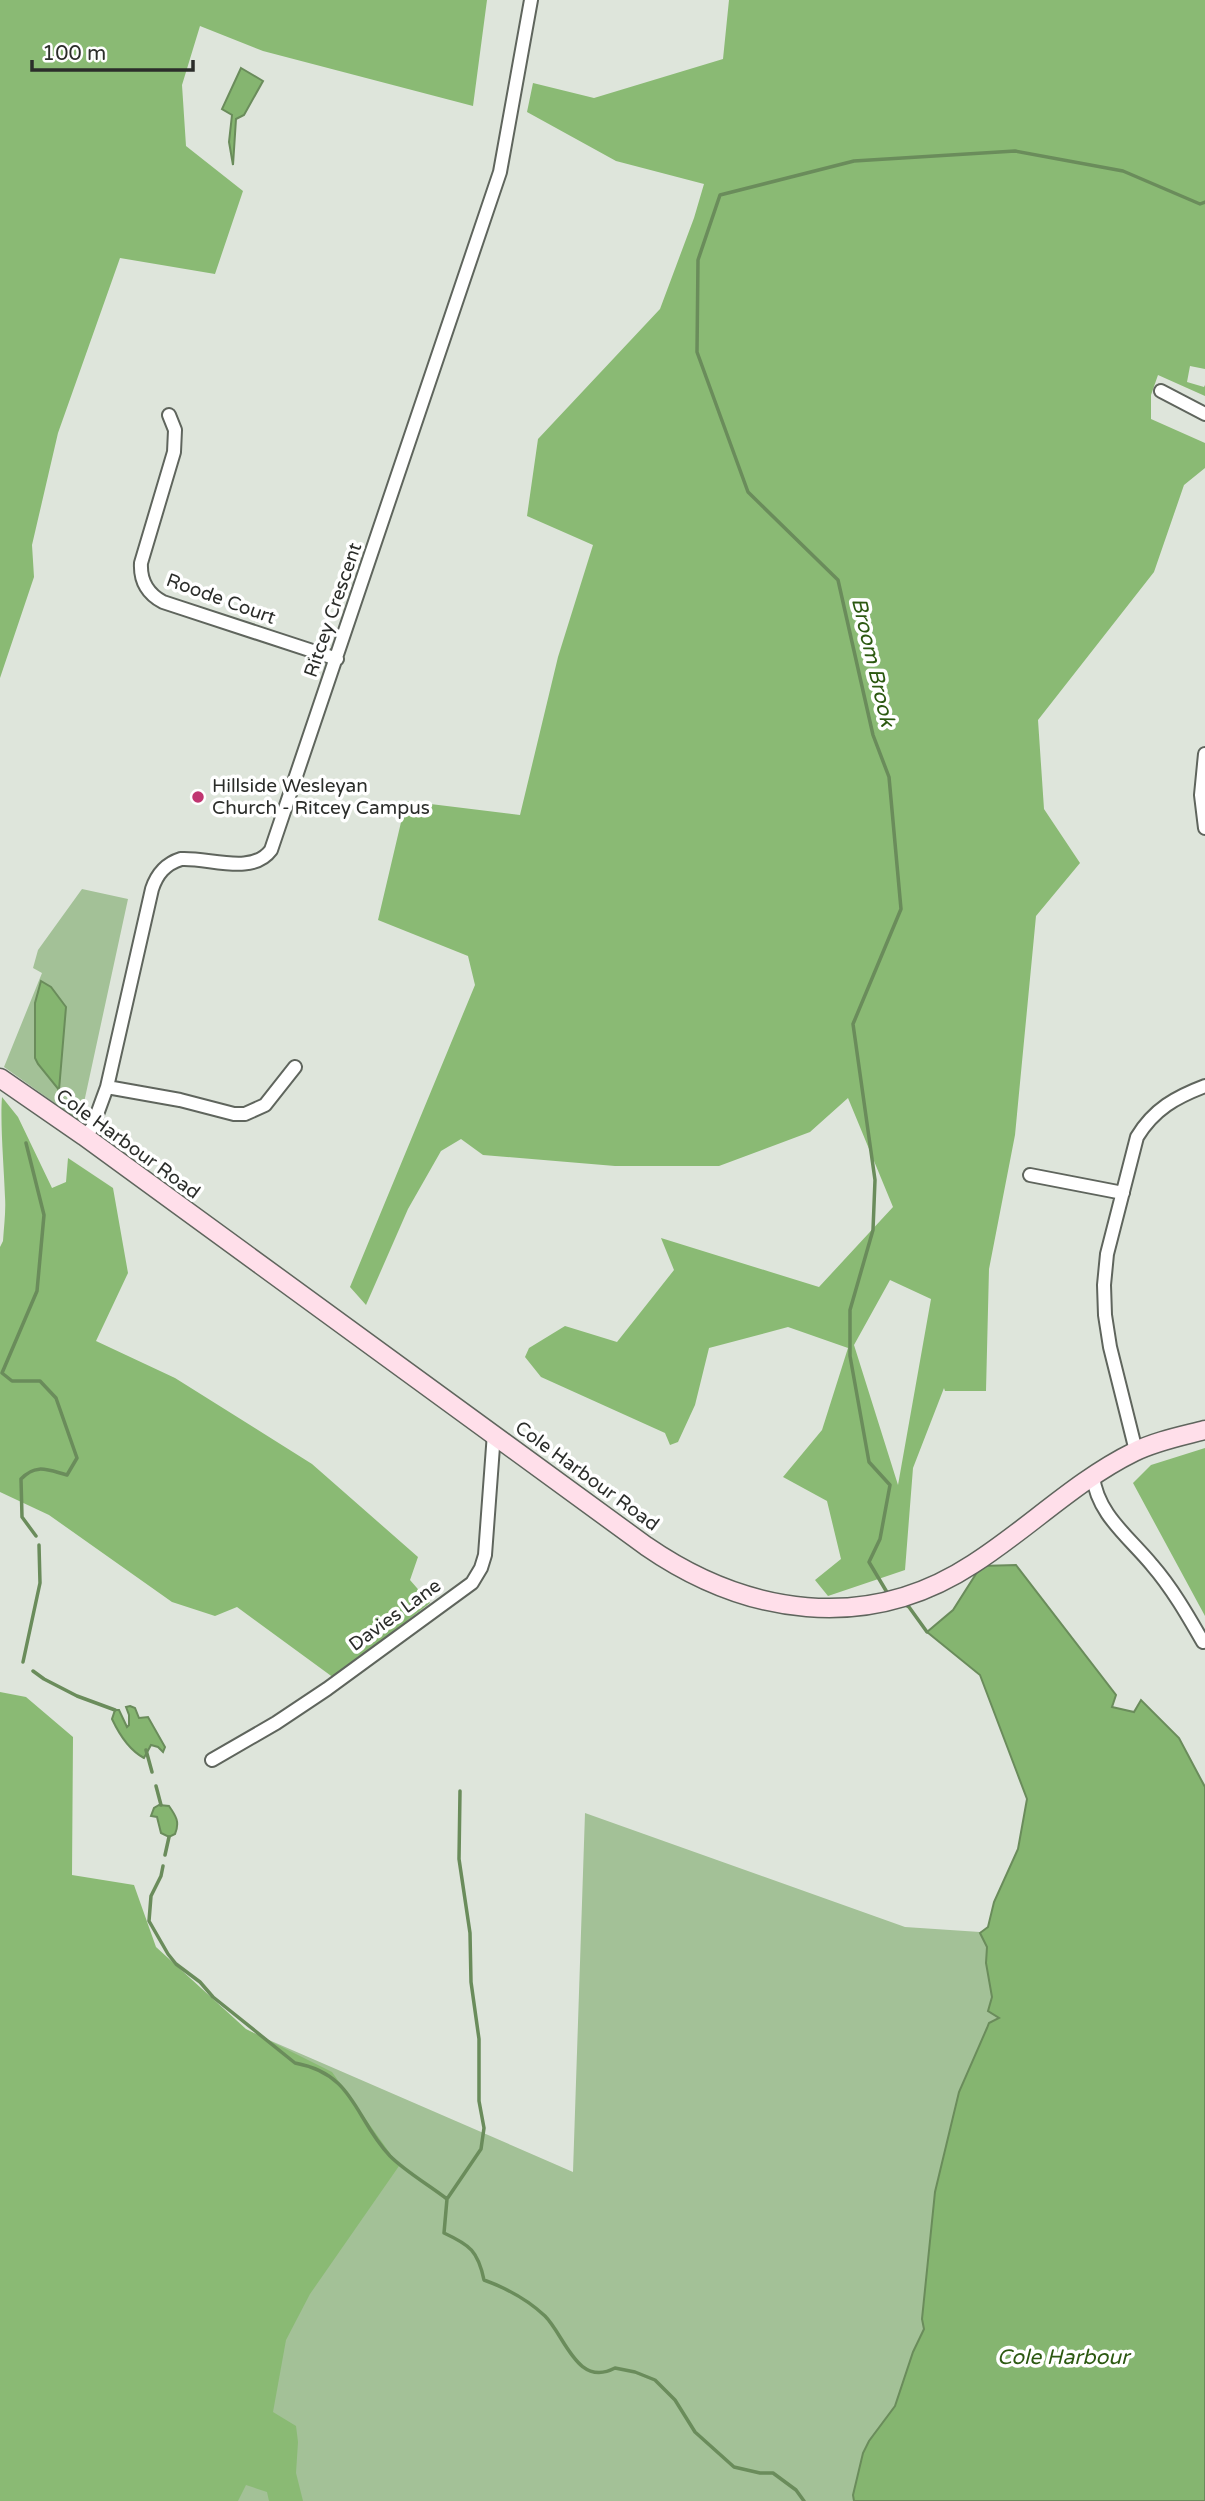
<svg xmlns="http://www.w3.org/2000/svg" width="1205" height="2501" font-family="'Varela Round',sans-serif">
	<style>
		.green { fill: #a3c197 }
		.forest { fill: #8aba74; fill-rule: evenodd }
		.water { fill: #85b570; stroke: #6a8c5b; stroke-width: 2 }
		.lines { fill: none; stroke-linecap: round; stroke-linejoin: round }
		.stream { stroke: #6a8c5b; stroke-width: 3.5 }
		.minor-casing { stroke: #5f655d; stroke-width: 16 }
		.secondary-casing { stroke: #5f655d; stroke-width: 21 }
		.minor { stroke: #fff; stroke-width: 12 }
		.secondary { stroke: #ffdfea; stroke-width: 18 }
		.poi-dot { fill: #c03671; stroke: #fff; stroke-width: 2.5 }
		.labels { text-anchor: middle; dominant-baseline: central; stroke-width: 7; stroke-linejoin: round; paint-order: stroke }
		.street-label { font-size: 19px; fill: #2b2d2a; stroke: #fff }
		.poi-label { font-size: 19px; fill: #2b2d2a; stroke: #fff; text-anchor: start }
		.water-label { font-size: 21px; font-style: italic; fill: #2c5911; stroke: #fff }
	</style>
	<rect width="100%" height="100%" fill="#dee5db"/>
	<!-- green -->
	<path class="green" d="M82 889 128 899 80 1121 4 1067 42 973 33 968 38 950Z
		M1016 1565 1116 1695 1112 1707 1134 1712 1141 1700 1179 1738 1205 1787V2501H0V1923L573 2172 585 1813 905 1927 980 1932 988 1927 994 1902 1018 1849 1027 1799 980 1675 927 1632 953 1610 981 1566Z"/>
	<!-- forest -->
	<path class="forest" d="M0 0H487L473 106 263 51 200 26 182 85 186 146 243 191 215 274 120 258 58 433 32 545 34 577 0 678Z
		M729 0H1205V369L1190 366 1187 382 1204 387 1205 385V396L1158 375 1151 395V419L1205 443V468L1184 485 1154 572 1038 720 1044 809 1080 863 1036 916 1015 1135 989 1269 986 1391H945L944 1388 913 1468 905 1570 828 1596 815 1580 841 1559 827 1501 783 1477 822 1430 848 1348 788 1327 709 1348 695 1405 678 1442 670 1445 665 1433 541 1377 525 1357 529 1348 565 1326 617 1342 674 1270 661 1238 819 1287 893 1207 848 1098 810 1132 719 1166H615L483 1155 461 1139 441 1151 408 1209 366 1305 350 1287 475 985 468 956 378 920 406 801 520 815 558 657 593 545 527 516 538 439 660 309 694 218 704 184 616 161 527 112 533 83 594 98 723 59ZM890 1280 931 1299 898 1485 854 1345Z
		M2 1097 18 1117 52 1188 66 1182 68 1158 113 1188 128 1273 96 1341 175 1378 312 1464 418 1557 410 1580 430 1603 334 1678 237 1607 215 1616 172 1602 49 1515 0 1492V1247L3 1241C4 1226 6 1211 5 1197 4 1168 0 1123 2 1097Z
		M1205 1448V1616L1133 1483 1151 1465Z
		M0 1692 26 1697 73 1737 72 1875 134 1885 156 1947 246 2029 332 2072 399 2166 310 2294 286 2340 273 2412 296 2426 298 2442 296 2473 303 2501H269L267 2492 246 2485 238 2501H0Z"/>
	<!-- water -->
	<path class="water" d="M241 68 263 81 244 115 236 119 233 165 229 142 232 115 222 109Z
		M41 981 51 987 66 1007 59 1090 38 1064 35 1058V1003Z
		M1016 1565 1116 1695 1112 1707 1134 1712 1141 1700 1179 1738 1205 1787V2501H854L853 2495 863 2453 869 2441 895 2406 913 2352 924 2329 922 2319 935 2192 959 2092 987 2028 989 2023 999 2018 988 2011 992 1997 986 1963 987 1947 980 1933 988 1927 994 1902 1018 1849 1027 1799 980 1675 927 1632 953 1610 981 1566Z
		M130 1706 135 1708 139 1718 148 1717 165 1747 163 1752 158 1747 151 1745 144 1758C129 1750 119 1734 112 1719L115 1710H119L127 1727 129 1725V1715L126 1707Z
		M159 1805 169 1806C176 1816 180 1822 175 1834L169 1837 161 1833 157 1817 151 1816 154 1808Z"/>
	<g class="lines">
		<!-- stream -->
		<path class="stream" d="M59 1090 64 1103
			M26 1143 44 1215 37 1291 2 1373 12 1381H40L56 1398 77 1458 67 1475C48 1470 36 1463 21 1479L22 1517 36 1536
			M888 1594 869 1562 880 1539 890 1485 869 1462 850 1356V1310L873 1230 875 1180 853 1024 901 909 889 777 873 735 838 580 748 492 697 352 698 260 720 195 854 161 1015 151 1123 171 1200 204 1205 202
			M904 1604 909 1607 927 1632
			M23 1662 40 1583 39 1545
			M33 1671 44 1679 77 1696 115 1710
			M146 1750 152 1772
			M156 1786 161 1805
			M460 1791 459 1859 470 1933 471 1982 479 2039V2101L484 2128 481 2149 447 2199 444 2233C470 2245 478 2251 484 2280 506 2288 528 2300 545 2316 565 2336 577 2388 615 2368L635 2372 655 2380 675 2400 695 2432 734 2467 760 2473H773L796 2490 804 2501
			M165 1855 169 1837
			M163 1866 161 1876 151 1896 149 1921 168 1954 176 1964 200 1982 213 1997 295 2063C355 2074 354 2118 390 2156 406 2172 429 2185 447 2199"/>
		<defs>
			<path id="minor" d="M1161 391 1205 414
				M169 415 175 430 174 452 141 563C140 581 148 594 163 602L337 659
				M1205 754 1201 795 1205 828
				M107 1087 180 1100 234 1114H245L265 1105 295 1067
				M84 1136 92 1128 107 1087 152 889C157 874 165 864 181 859 208 857 252 876 271 850L500 172 531 0
				M1030 1175 1123 1193
				M1136 1451 1110 1347 1105 1315 1104 1285 1107 1254 1137 1137C1154 1109 1176 1097 1205 1086
				M1093 1476C1097 1514 1129 1537 1152 1565 1172 1588 1188 1616 1203 1642
				M212 1760 276 1723 327 1689 472 1583 481 1568 485 1555 494 1433"/>
			<path id="secondary" d="M0 1078 84 1136 646 1546C746 1615 866 1634 973 1564 1028 1529 1075 1481 1134 1452 1156 1441 1182 1436 1205 1430"/>
		</defs>
		<!-- minor casing -->
		<use href="#minor" class="minor-casing"/>
		<!-- secondary casing -->
		<use href="#secondary" class="secondary-casing"/>
		<!-- minor -->
		<use href="#minor" class="minor"/>
		<!-- secondary -->
		<use href="#secondary" class="secondary"/>
	</g>
	<!-- markers -->
	<circle class="poi-dot" cx="198" cy="797" r="7"/>
	<g class="labels">
		<!-- street labels -->
		<g class="street-label">
			<text transform="translate(221 599) rotate(20)">Roode Court</text>
			<text transform="translate(333 610) rotate(-71)">Ritcey Crescent</text>
			<text transform="translate(128 1144) rotate(36)">Cole Harbour Road</text>
			<text transform="translate(587 1476) rotate(36)">Cole Harbour Road</text>
			<text transform="translate(395 1615) rotate(-36)">Davies Lane</text>
		</g>
		<!-- poi labels -->
		<g class="poi-label">
			<text x="212" y="786">Hillside Wesleyan<tspan x="212" dy="22">Church - Ritcey Campus</tspan></text>
		</g>
		<!-- water labels -->
		<g class="water-label">
			<text transform="translate(873 662) rotate(77)">Broom Brook</text>
			<text x="1063" y="2357">Cole Harbour</text>
		</g>
	</g>
	<!-- scale -->
	<path d="M32 60v10h161v-10" fill="none" stroke="#2b2d2a" stroke-width="3.5"/>
	<text x="42" y="60" font-size="21" fill="#2b2d2a" stroke="#ffffff" stroke-width="5" paint-order="stroke">100 m</text>
</svg>
